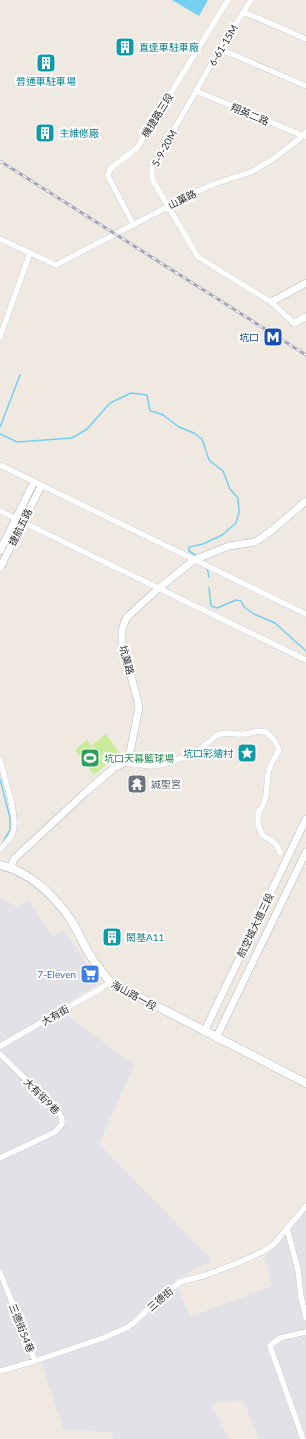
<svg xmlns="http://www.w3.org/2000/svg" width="306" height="1439" font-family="Lato,'Noto Sans TC',sans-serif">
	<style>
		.industrial { fill: #e3e1e8 }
		.pitch { fill: #c9ec9a }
		.water { fill: #75cff0 }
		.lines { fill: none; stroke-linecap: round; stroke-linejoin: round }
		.stream { stroke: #75cff0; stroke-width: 1.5 }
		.minor-casing { stroke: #b4b7c1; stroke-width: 6 }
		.tertiary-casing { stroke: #b4b7c1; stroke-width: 8 }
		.secondary-casing { stroke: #b4b7c1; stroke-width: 9 }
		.minor { stroke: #fff; stroke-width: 5.5 }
		.tertiary { stroke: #fff; stroke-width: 7 }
		.secondary { stroke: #fff; stroke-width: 8 }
		.rail-casing { stroke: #a3a6b8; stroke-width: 3 }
		.rail { stroke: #fff; stroke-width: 1.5; stroke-dasharray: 4.5; stroke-linecap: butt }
		.labels { text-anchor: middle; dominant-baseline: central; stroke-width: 4; stroke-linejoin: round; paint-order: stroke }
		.street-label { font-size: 10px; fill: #2e2e2e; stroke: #fff }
		.culture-label { font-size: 10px; fill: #0d838f; stroke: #fff; text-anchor: start }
		.transit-label { font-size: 10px; fill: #164399; stroke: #fff; text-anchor: end }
		.leisure-label { font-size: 10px; fill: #27864d; stroke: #fff; text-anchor: start }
		.worship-label { font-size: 10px; fill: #5b616d; stroke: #fff; text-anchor: start }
		.shop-label { font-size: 10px; fill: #366cbe; stroke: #fff; text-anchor: end }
	</style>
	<rect width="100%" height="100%" fill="#efe9e1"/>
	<!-- industrial -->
	<path class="industrial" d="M0 898 16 906 29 901 52 937 64 930 100 983 58 1008 134 1065 99 1144 212 1260 175 1280 190 1317 272 1286 265 1257 306 1211V1439H259L243 1400 211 1403 229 1439H114L110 1432 64 1430 39 1355 0 1370Z"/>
	<!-- pitch -->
	<path class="pitch" d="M106 734 121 755 107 765 92 745Z
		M87 740 106 765 94 775 75 750Z"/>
	<!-- water -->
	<path class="water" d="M172 0H208L199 16Z"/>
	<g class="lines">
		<!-- stream -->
		<path class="stream" d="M0 427 20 375
			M0 434 17 442 72 438 87 429 110 403 131 393 147 395 150 411 155 412 163 415 179 427 194 433 202 439 209 460 223 471 230 489 238 498 239 512 236 523 222 535 203 544 189 547V551L197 556
			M207 568 209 577
			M209 588 211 606 217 608 236 600 241 601 244 607 254 614 275 623 306 651
			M0 779 10 818V830L3 842"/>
		<defs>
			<path id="minor" d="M251 0 220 49 152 168V179L198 257 271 302 294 323
				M244 12 306 39
				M220 49 306 86
				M196 91 306 137
				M133 224 108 176 110 169 137 148 228 0
				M0 239 56 265 192 194 214 184 251 172 273 159 303 136 306 132
				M0 337 30 253
				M0 465 306 614
				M0 511 306 660
				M0 760C4 776 18 817 13 832 11 839 5 844 0 849
				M124 763 151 766 161 765 194 754 217 735 225 733 238 734H246L258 731 266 732 274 740 279 749C277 756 271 762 269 769 265 785 270 799 258 812V825L263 836C272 840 277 843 280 853
				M0 1046 100 989 110 982
				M0 1054 58 1111 62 1118V1124L55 1132 0 1158
				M287 1228 298 1270 301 1297 306 1318
				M0 1272 35 1361
				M0 1371 35 1361 106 1337 128 1327 135 1322 153 1304 180 1282 206 1275 240 1262 264 1251 274 1244 306 1206
				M303 1439 270 1346 280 1338 306 1332"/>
			<path id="tertiary" d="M271 302 306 283
				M294 323 306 317
				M0 551 34 482
				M0 568 41 486
				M11 867 14 859 86 792 115 767 124 763 130 752 139 707 136 694 122 643V629L127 617 159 588 194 560 229 546 255 542 271 531 306 501
				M204 1032 306 819
				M216 1038 306 852"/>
			<path id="secondary" d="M0 865C30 872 53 894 71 920 78 931 83 944 90 955 95 964 103 973 110 982L306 1083"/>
		</defs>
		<!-- minor casing -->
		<use href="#minor" class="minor-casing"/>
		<!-- tertiary casing -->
		<use href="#tertiary" class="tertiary-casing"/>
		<!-- secondary casing -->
		<use href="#secondary" class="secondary-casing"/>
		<!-- minor -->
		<use href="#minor" class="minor"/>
		<!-- tertiary -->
		<use href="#tertiary" class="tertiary"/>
		<!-- secondary -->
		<use href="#secondary" class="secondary"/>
		<defs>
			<path id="rail" d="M0 161 306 355"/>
		</defs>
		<!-- rail casing -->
		<use href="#rail" class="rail-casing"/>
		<!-- rail -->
		<use href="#rail" class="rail"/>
	</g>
	<!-- icons -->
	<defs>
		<symbol id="building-square" viewBox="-11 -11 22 22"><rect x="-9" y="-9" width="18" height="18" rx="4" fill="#0f9aa8" stroke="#fff"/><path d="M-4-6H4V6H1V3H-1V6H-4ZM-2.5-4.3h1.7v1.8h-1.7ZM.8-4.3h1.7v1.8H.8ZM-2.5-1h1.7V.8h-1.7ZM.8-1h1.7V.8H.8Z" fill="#fff"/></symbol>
		<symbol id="metro-square" viewBox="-11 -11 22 22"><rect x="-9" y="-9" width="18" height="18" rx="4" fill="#1a4fb4" stroke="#fff"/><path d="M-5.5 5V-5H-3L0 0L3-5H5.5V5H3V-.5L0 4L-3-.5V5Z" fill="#fff"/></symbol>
		<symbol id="sight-square" viewBox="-11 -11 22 22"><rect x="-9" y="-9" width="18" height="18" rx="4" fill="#0f9aa8" stroke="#fff"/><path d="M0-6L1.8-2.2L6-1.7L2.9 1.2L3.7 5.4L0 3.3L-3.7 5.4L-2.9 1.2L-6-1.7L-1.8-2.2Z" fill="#fff"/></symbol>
		<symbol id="stadium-square" viewBox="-11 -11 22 22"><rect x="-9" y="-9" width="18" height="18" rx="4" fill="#2e9e5b" stroke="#fff"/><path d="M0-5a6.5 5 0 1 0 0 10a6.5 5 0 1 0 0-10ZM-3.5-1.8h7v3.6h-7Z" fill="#fff"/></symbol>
		<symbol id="temple-square" viewBox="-11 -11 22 22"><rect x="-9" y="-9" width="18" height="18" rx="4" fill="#6b7280" stroke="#fff"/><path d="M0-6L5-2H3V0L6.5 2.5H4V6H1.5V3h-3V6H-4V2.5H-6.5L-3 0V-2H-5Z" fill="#fff"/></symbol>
		<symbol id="supermarket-square" viewBox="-11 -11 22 22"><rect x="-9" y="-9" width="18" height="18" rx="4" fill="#3f7fe0" stroke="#fff"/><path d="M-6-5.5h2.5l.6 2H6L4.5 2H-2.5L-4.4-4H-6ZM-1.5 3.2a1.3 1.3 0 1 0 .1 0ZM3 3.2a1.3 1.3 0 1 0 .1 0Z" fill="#fff"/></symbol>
	</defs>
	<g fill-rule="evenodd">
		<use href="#building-square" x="114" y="36" width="22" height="22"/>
		<use href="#building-square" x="35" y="52" width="22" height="22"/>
		<use href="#building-square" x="34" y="122" width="22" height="22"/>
		<use href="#metro-square" x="262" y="326" width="22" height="22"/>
		<use href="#sight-square" x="236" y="742" width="22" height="22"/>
		<use href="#stadium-square" x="79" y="747" width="22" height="22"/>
		<use href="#temple-square" x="126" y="773" width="22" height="22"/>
		<use href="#building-square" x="101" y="926" width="22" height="22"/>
		<use href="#supermarket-square" x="79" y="963" width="22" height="22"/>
	</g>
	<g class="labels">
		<!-- street labels -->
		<g class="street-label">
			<text transform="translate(223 45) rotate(-59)">6-61-15M</text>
			<text transform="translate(250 114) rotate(23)">翔英二路</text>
			<text transform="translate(157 115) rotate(-58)">機捷路三段</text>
			<text transform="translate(164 148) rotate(-61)">5-9-20M</text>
			<text transform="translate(182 199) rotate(-26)">山菓路</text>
			<text transform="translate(20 527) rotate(-64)">捷航五路</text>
			<text transform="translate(127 660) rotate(75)">坑菓路</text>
			<text transform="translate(255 925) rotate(-64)">航空城大道三段</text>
			<text transform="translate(134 995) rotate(29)">海山路一段</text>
			<text transform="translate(55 1015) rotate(-30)">大有街</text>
			<text transform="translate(42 1096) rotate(45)">大有街9巷</text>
			<text transform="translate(160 1299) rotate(-41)">三德街</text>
			<text transform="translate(22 1328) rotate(68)">三德街54巷</text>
		</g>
		<!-- culture labels -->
		<g class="culture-label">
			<text x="139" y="47">直達車駐車廠</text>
			<text x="46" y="81" text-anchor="middle">普通車駐車場</text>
			<text x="59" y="133">主維修廠</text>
			<text x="233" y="753" text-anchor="end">坑口彩繪村</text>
			<text x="126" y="937">閎基A11</text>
		</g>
		<!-- transit labels -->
		<g class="transit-label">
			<text x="259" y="337">坑口</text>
		</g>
		<!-- leisure labels -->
		<g class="leisure-label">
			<text x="104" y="758">坑口天幕籃球場</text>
		</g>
		<!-- worship labels -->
		<g class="worship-label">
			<text x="151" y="784">誠聖宮</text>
		</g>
		<!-- shop labels -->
		<g class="shop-label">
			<text x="76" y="974">7-Eleven</text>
		</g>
	</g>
</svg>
